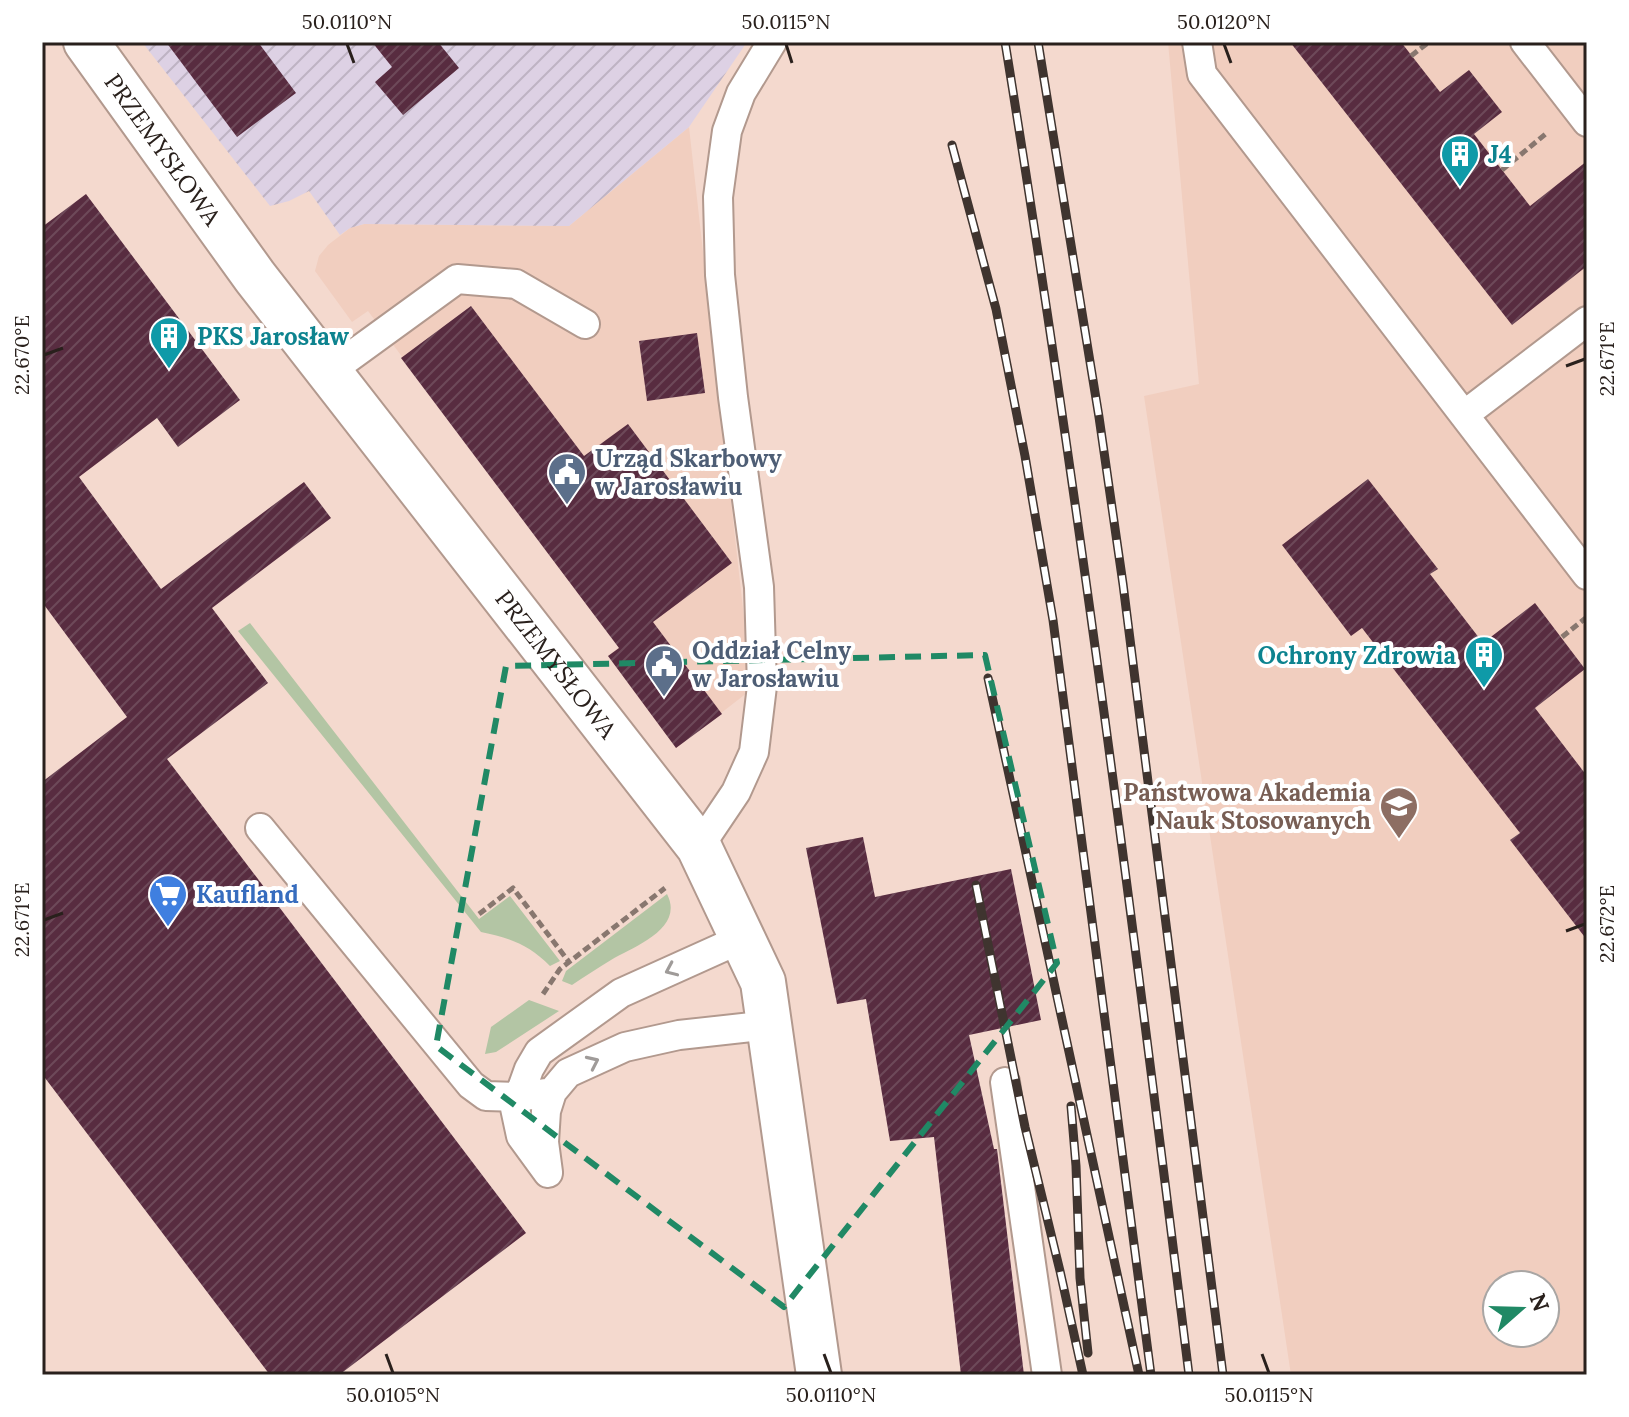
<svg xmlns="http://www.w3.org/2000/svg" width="1629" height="1417" font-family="Lora,serif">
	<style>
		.built { fill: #f1cebf; fill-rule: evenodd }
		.industrial { fill: url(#industrial-furrows) }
		.grass { fill: #b3c5a4 }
		.building { fill: url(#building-hatch) }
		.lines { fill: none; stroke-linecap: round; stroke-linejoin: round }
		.service-casing { stroke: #b2998e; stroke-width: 32 }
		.minor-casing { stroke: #b2998e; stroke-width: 48 }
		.path { stroke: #88776f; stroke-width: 5; stroke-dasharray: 8 4; stroke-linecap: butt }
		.service { stroke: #fff; stroke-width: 28 }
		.minor { stroke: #fff; stroke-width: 44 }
		.rail-casing { stroke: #3f342f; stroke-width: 9 }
		.rail { stroke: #fff; stroke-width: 6; stroke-dasharray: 18; stroke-linecap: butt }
		.oneway { stroke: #9f9b99 }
		.marked { fill: none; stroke: #208965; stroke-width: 6; stroke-dasharray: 16 10; stroke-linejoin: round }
		.ticks { fill: none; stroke: #29201c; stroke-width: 3 }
		.labels { text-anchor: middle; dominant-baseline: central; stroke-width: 8; stroke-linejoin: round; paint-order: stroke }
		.street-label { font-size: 24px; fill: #29201c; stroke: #fff }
		.culture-label { font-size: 24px; font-weight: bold; fill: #0d838f; stroke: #fff; text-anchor: start }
		.service-label { font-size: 24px; font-weight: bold; fill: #4e5e75; stroke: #fff; text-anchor: start }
		.education-label { font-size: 24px; font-weight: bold; fill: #785e54; stroke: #fff; text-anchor: end }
		.shop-label { font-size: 24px; font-weight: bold; fill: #366cbe; stroke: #fff; text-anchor: start }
		.neatline { fill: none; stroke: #29201c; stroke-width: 3 }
		.ticks-label { font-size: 20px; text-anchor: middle; fill: #29201c }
	</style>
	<defs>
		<pattern id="industrial-furrows" width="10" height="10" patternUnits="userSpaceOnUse" patternTransform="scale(2)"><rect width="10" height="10" fill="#ddd1e4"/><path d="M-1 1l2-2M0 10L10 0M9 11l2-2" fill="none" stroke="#beb3c3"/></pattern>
		<pattern id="building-hatch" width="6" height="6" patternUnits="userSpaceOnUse" patternTransform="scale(2)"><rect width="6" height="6" fill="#582c40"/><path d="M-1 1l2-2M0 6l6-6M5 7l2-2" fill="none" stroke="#6d4959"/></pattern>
	</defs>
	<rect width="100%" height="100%" fill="#f4d9ce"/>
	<!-- built -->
	<path class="built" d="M1168 42H1587V1375H1291L1144 396 1199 384ZM1497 1285H1545V1333H1497Z
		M689 127 752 689 676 748 608 656 623 644 589 608 368 311 352 322 315 271 319 256 328 245 350 228 364 224 569 226Z"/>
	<!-- industrial -->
	<path class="industrial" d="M142 42H747L689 127 569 226 364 224 350 228 340 235 309 191 289 201 270 206Z"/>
	<!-- grass -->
	<path class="grass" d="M250 623 479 919 510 896 560 961 550 966C529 945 510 938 481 932L238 631Z
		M667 894C685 929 633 947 611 960 598 968 585 976 572 985L562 981 566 971Z
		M529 1000 559 1011 496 1052 485 1054 491 1027Z"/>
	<!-- building -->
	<path class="building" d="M166 42H258L296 93 237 137Z
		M372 42H438L459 68 403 115 375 82 392 67Z
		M1290 42H1401L1440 92 1469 70 1502 112 1474 134 1530 206 1587 161V266L1512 325Z
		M86 194 240 400 178 447 157 418 79 477 161 589 304 482 331 518 212 608 268 683 167 759 526 1233 339 1375H270L42 1074V782L127 717 42 602V227Z
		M471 306 584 456 628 424 732 563 653 622 722 714 676 748 608 656 619 648 401 358Z
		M697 333 705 393 647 401 639 341Z
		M1368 479 1438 569 1430 574 1483 643 1535 603 1585 669 1535 708 1587 776V940L1510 840 1520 833 1362 628 1351 636 1282 545Z
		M863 837 875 897 1011 869 1041 1020 969 1035 994 1149H997L1024 1375H961L934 1137 890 1141 866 999 837 1004 806 848Z"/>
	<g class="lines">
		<defs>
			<path id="service" d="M1197 42 1202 74 1587 575
				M1525 42 1587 122
				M329 372 457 279 516 284 585 324
				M1464 415 1587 321
				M260 828 471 1085 486 1096 519 1097 552 1092
				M699 847 736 792 754 752 762 686 759 587 733 397 720 275 718 197 727 131 741 93 772 42
				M1005 1082 1047 1375
				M548 1172 544 1142 546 1111 552 1092 568 1073 625 1047 679 1035 769 1025
				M548 1173 521 1136 515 1108 529 1069 539 1052 621 993 743 938"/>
			<g id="minor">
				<path id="s1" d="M86 42 255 277 699 847 763 982 819 1375"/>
			</g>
		</defs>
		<!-- service casing -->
		<use href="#service" class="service-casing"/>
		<!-- minor casing -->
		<use href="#minor" class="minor-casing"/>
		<!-- path -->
		<path class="path" d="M1411 56 1429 42
			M1502 170 1548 132
			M1562 637 1587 617
			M479 914 513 888 569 962
			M543 994 560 969 665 888"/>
		<!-- service -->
		<use href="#service" class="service"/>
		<!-- minor -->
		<use href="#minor" class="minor"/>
		<defs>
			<path id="rail" d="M1005 42C1077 485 1134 930 1189 1375
				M1038 42 1099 417 1123 584 1223 1375
				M952 145 996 309 1025 456 1053 620 1151 1375
				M988 678 1139 1375
				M976 885 1025 1127 1060 1271 1083 1375
				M1071 1106 1076 1166 1080 1278 1088 1353"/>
		</defs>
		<!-- rail casing -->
		<use href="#rail" class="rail-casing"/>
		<!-- rail -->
		<use href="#rail" class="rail"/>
	</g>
	<!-- one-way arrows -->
	<defs><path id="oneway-chevron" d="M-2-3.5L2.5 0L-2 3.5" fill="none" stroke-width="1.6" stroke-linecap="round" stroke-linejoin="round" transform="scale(2)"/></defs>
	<g class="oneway">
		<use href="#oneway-chevron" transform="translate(671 970) rotate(156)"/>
		<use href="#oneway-chevron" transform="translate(593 1062) rotate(-25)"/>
	</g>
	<!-- marked area -->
	<path class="marked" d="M985 655 1057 963 784 1307 436 1046 506 666Z"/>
	<!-- ticks -->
	<path class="ticks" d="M347 44 354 63M786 44 792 63M1224 44 1231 63M44 355 63 348M1566 366 1585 359M44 920 63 913M1566 931 1585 924M386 1354 393 1373M824 1354 831 1373M1262 1354 1269 1373"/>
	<!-- icons -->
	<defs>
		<symbol id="building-pin" viewBox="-11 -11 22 30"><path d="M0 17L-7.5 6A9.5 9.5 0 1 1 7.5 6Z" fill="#0f9aa8" stroke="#fff"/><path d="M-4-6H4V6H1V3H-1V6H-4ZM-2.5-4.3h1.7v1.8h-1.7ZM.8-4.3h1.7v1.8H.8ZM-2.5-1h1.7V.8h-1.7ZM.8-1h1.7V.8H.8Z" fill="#fff"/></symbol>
		<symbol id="civic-pin" viewBox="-11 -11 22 30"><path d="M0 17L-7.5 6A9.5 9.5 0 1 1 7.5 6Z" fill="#5c6f8a" stroke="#fff"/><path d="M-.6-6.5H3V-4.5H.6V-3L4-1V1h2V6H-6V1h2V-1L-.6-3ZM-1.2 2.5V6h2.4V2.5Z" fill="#fff"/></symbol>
		<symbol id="university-pin" viewBox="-11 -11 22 30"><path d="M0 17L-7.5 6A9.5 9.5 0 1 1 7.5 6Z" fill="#8d6e63" stroke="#fff"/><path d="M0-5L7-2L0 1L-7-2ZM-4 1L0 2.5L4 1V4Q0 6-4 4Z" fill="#fff"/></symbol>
		<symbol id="supermarket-pin" viewBox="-11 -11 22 30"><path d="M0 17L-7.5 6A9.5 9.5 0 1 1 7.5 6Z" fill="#3f7fe0" stroke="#fff"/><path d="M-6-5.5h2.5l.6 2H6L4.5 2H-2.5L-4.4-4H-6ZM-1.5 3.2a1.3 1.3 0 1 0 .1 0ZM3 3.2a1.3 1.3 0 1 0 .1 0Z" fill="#fff"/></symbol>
	</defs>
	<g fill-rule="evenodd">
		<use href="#building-pin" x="1438" y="132" width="44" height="60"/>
		<use href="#building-pin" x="147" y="314" width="44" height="60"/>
		<use href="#civic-pin" x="545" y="450" width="44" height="60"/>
		<use href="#building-pin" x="1462" y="633" width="44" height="60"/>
		<use href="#civic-pin" x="642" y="642" width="44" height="60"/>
		<use href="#university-pin" x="1377" y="784" width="44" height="60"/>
		<use href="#supermarket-pin" x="146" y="872" width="44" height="60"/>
	</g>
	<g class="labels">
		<!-- street labels -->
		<g class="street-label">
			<text stroke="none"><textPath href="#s1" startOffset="132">PRZEMYSŁOWA</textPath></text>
			<text stroke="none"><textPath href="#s1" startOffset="780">PRZEMYSŁOWA</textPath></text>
		</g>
		<!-- culture labels -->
		<g class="culture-label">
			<text x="1488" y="154">J4</text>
			<text x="197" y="336">PKS Jarosław</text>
			<text x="1456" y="655" text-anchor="end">Ochrony Zdrowia</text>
		</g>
		<!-- service labels -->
		<g class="service-label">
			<text x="595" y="458">Urząd Skarbowy<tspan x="595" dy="28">w Jarosławiu</tspan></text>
			<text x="692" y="650">Oddział Celny<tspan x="692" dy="28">w Jarosławiu</tspan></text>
		</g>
		<!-- education labels -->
		<g class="education-label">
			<text x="1371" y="792">Państwowa Akademia<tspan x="1371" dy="28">Nauk Stosowanych</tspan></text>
		</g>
		<!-- shop labels -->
		<g class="shop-label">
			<text x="196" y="894">Kaufland</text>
		</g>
	</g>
	<!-- border -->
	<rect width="1629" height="1417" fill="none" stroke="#ffffff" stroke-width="88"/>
	<!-- north arrow -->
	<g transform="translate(1521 1309) rotate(70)"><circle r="38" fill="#ffffff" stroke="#a9a6a4" stroke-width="2"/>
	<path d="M0-6L14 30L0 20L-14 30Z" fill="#208965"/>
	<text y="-12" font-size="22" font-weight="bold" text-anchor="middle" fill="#29201c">N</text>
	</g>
	<rect x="44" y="44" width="1541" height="1329" class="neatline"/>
	<g class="ticks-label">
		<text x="347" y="29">50.0110°N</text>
		<text x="786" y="29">50.0115°N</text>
		<text x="1224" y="29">50.0120°N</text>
		<text transform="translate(22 355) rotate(-90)" y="7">22.670°E</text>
		<text transform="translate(1607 359) rotate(-90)" y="7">22.671°E</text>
		<text transform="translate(22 920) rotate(-90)" y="7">22.671°E</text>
		<text transform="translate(1607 924) rotate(-90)" y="7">22.672°E</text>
		<text x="393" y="1402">50.0105°N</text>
		<text x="831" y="1402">50.0110°N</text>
		<text x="1269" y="1402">50.0115°N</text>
	</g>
</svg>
